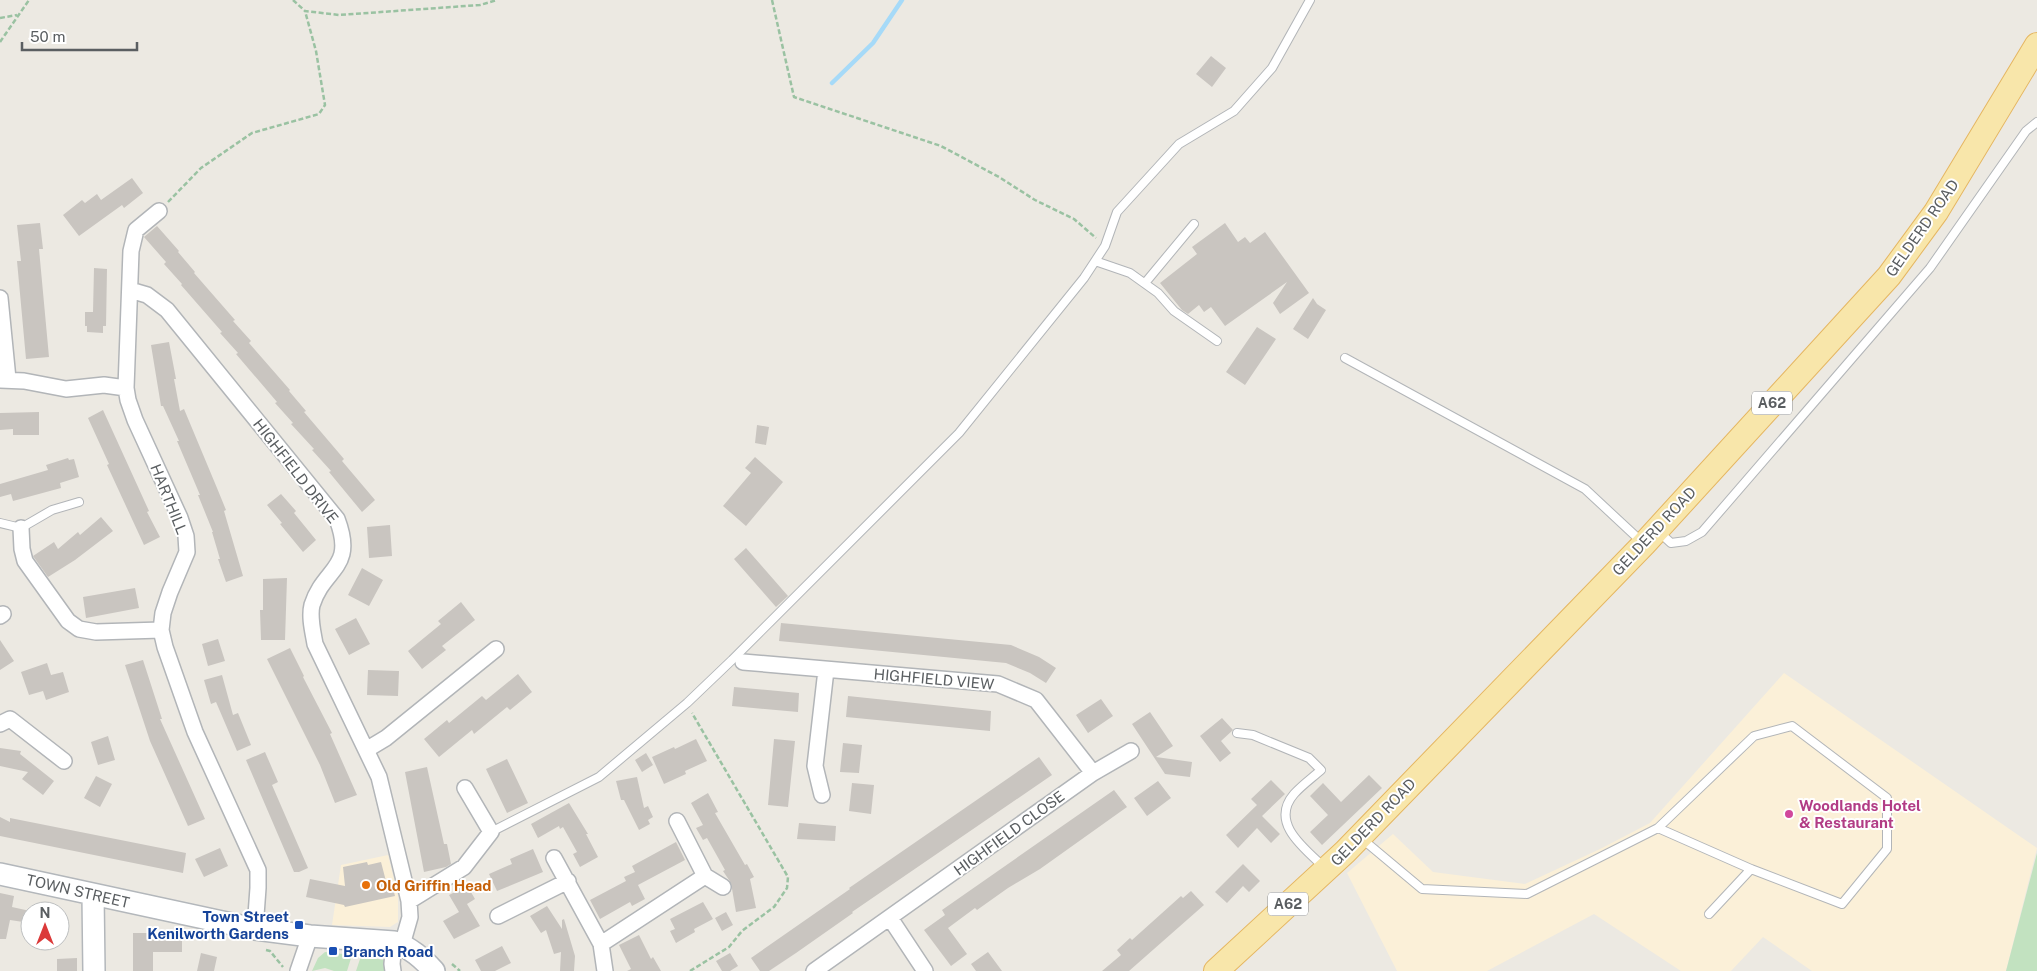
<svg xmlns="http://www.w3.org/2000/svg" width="2037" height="971" font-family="'Public Sans',sans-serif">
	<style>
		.commercial { fill: #fbf0d8 }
		.green { fill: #c2e2c0 }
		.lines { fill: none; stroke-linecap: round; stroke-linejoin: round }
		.stream { stroke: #a6daf8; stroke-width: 4.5 }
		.building { fill: #c9c5c0 }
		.lane-casing { stroke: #b2b5b8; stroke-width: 10 }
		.street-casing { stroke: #b2b5b8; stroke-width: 18 }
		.secondary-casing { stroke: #b3b7bb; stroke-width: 24 }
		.primary-casing { stroke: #e5b661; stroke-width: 26 }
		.path { stroke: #9ac2a2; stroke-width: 2.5; stroke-dasharray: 5 2.5; stroke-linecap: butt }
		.lane { stroke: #fff; stroke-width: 8 }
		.street { stroke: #fff; stroke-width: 15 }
		.secondary { stroke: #fff; stroke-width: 21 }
		.primary { stroke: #f8e6aa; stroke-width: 24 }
		.hotel-dot { fill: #d1479c; stroke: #fff; stroke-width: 2 }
		.food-dot { fill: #e8710a; stroke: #fff; stroke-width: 2 }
		.transit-dot { fill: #1a4fb4; stroke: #fff; stroke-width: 2 }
		.labels { text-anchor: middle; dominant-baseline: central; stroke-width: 4; stroke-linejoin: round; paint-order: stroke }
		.shield { fill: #fff; stroke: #8c8e90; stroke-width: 1 }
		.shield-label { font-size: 14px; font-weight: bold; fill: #5a5e61 }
		.street-label { font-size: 15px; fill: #5a5e61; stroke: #fff }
		.hotel-label { font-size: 15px; font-weight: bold; fill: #b23c85; stroke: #fff; text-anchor: start }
		.food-label { font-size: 15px; font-weight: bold; fill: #c56008; stroke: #fff; text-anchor: start }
		.transit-label { font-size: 15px; font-weight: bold; fill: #164399; stroke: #fff; text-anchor: end }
	</style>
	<rect width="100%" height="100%" fill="#ece9e2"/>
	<!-- commercial -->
	<path class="commercial" d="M1784 673 2037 848 2006 971H1812L1763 937 1731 971H1681L1594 914 1487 971H1397L1347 873 1393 834 1433 872 1525 884 1600 849 1650 823Z
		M388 855 398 896V922L390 927 332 925 341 865Z"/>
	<!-- green -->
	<path class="green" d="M2037 853V971H2006Z
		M325 952 352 955 347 971H334L325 968 312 971 318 958Z
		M361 956 384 960 387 971H356Z"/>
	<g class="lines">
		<!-- stream -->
		<path class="stream" d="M832 83 873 43 902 0"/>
	</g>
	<!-- building -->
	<path class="building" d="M1211 56 1226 68 1212 87 1196 74Z
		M132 178 143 193 124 208 122 205 79 236 63 215 82 200 85 203 97 194 101 200Z
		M40 223 43 249H39L49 357 26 359 17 261H21L17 225Z
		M1225 223 1238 242 1245 237 1250 243 1265 232 1309 293 1280 314 1273 303 1287 282 1225 326 1211 307 1204 312 1199 305 1188 314 1182 310 1160 283 1197 254 1192 247Z
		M157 226 179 251 178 252 195 272 194 273 235 320 233 321 251 341 249 343 290 390 289 391 306 411 304 412 344 459 342 461 375 500 362 512 329 472 331 471 312 450 314 449 291 424 293 423 275 403 277 402 236 354 238 353 220 333 222 332 181 285 182 284 164 264 166 262 144 237Z
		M94 268 107 269 106 326H103V333L87 332V326H85V312H93Z
		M1313 298 1317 304 1326 310 1308 339 1293 329Z
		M1257 327 1276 339 1245 385 1226 372Z
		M169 342 176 379H174L180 411 184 409 217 488 226 510 224 511 243 576 226 582 218 559H220L212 532H213L198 495H200L177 441H179L163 406H161L151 345Z
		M103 410 149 511 147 512 160 537 144 545 107 465 109 464 88 418Z
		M39 412V435H13V429L0 430V413Z
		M757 425 769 427 766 445 755 443Z
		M755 457 783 482 746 526 723 506 751 473 745 468Z
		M68 458 69 460 74 459 79 477 60 483 61 488 13 501 11 494 0 497V484L48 470 46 465Z
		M281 494 296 511 294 513 316 540 303 552 280 524 282 523 267 505Z
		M101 517 113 531 75 560 48 577 33 556 54 542 58 549 78 532 80 535Z
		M390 525 392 556 369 558 367 527Z
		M746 548 788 596 776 607 734 559Z
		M362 568 383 580 369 606 348 595Z
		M287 578 285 640H261L260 610H263V579Z
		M135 588 139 608 86 618 83 597Z
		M461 602 475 620 442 646 446 650 422 669 408 651 441 624 438 621Z
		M356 618 370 644 349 655 335 629Z
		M781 623 1011 645 1039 657 1056 668 1046 683 1030 673 1006 663 779 641Z
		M218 639 225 661 208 666 202 644Z
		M0 640 14 661 0 670Z
		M290 648 304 676 303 677 332 733 330 734 357 795 335 803 320 765 267 659Z
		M143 660 162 719H160L205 819 188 826 150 741 125 665Z
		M47 663 51 675 63 672 69 692 46 700 43 691 29 695 21 672Z
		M368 670 399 671 398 696 367 695Z
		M518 674 532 692 510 710 507 707 474 734 472 730 439 757 424 739 447 720 449 723 482 696 486 700Z
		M222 675 233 715 238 713 251 745 237 751 216 702 211 704 204 680Z
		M734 687 799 693 798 712 732 706Z
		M848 696 991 711 990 731 846 717Z
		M1101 699 1113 716 1088 733 1076 715Z
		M1150 712 1173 746 1156 757 1192 762 1190 777 1165 774 1132 724Z
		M1222 718 1233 730 1221 741 1231 753 1220 762 1200 736Z
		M108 736 115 760 98 765 91 742Z
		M696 739 707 761 685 771 686 774 664 784 652 757 674 747 675 749Z
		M774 739 795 741 788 807 768 805Z
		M843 743 862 745 859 773 840 772Z
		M0 748 21 751 20 754 54 781 43 795 22 779 28 772 0 766Z
		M265 752 278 782 272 785 308 868 299 872H294L246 760Z
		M646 753 653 765 642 772 635 760Z
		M1039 757 1052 775 852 912 853 913 796 953 769 971H760L751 958 850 889 849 888Z
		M507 759 528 803 507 813 486 769Z
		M427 767 444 844H447L451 864 446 867 424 872 405 772Z
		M1369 775 1382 788 1322 845 1310 832 1328 815 1310 796 1323 783 1341 802Z
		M96 776 112 784 100 807 84 798Z
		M637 777 644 808 648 806 653 817 648 820 650 824 639 830 624 800H621L616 781Z
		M1271 780 1285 794 1262 816 1280 834 1271 843 1257 828 1238 848 1226 835 1257 805 1251 799Z
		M1158 781 1171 798 1147 816 1134 798Z
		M852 783 874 785 871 814 849 811Z
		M1114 790 1127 807 1040 869 1008 888 977 910 975 908 948 928 967 954 951 966 924 930 945 915 942 910Z
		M708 793 718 812 715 813 745 865 747 864 754 877 750 879 756 908 736 912 731 883 723 871 725 870 707 838 703 840 696 828 703 825 691 803Z
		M569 803 588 834H586L598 857 580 867 573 854 577 852 563 827 560 829 559 826 538 838 531 824Z
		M0 817 10 822V818L186 853 183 873 0 836Z
		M799 823 836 826 835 841 797 839Z
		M676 842 685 860 638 885 645 899 632 906 630 902 600 919 590 900 626 881 624 877 635 872 632 866Z
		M220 848 228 866 204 877 195 859Z
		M533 849 543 872 497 891 489 874 512 864 510 859Z
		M367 862 368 865 381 862 387 885 392 884 395 896 345 907 344 905 306 897 310 879 345 886 343 867Z
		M1243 864 1260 881 1249 892 1243 886 1227 903 1215 892Z
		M465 882 475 899 467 904 480 926 454 939 443 921 459 912 449 895 457 891 455 888Z
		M1191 891 1204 905 1129 971H1102L1121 955 1117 950 1130 938 1132 940 1181 896 1183 898Z
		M0 893 14 896 12 907 30 911V923L10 920 6 939H0Z
		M703 902 713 919 694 929 695 932 676 943 670 931 675 929 670 919Z
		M547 906 562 929V920L564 919 575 956 574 971H560L561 952 554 954 546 930 541 933 530 916Z
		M726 912 733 925 722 931 715 918Z
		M133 933H162V940H182V952H153V971H133Z
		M639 935 651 959 653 957 661 971H627L631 969 619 945Z
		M502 946 511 963 495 971H481L475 960Z
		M988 952 1002 971H976L971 964Z
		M201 953 217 957 214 971H197Z
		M730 953 738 966 730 971H722L716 961Z
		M77 958V971H57V959Z"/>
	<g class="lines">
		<defs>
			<path id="lane" d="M1095 261 1130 273 1158 293 1174 311 1217 341
				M1145 283 1194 224
				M1345 358 1585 489 1643 543
				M0 523 21 528 52 510 79 502
				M1658 531 1671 543 1686 541 1702 532 1930 268 2026 131 2037 122
				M1237 733 1253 735 1309 758 1321 770C1312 778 1302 785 1294 794 1269 823 1305 849 1325 868
				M491 832 599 777 687 703 732 660 959 433 1084 278 1105 246 1117 212 1179 144 1234 111 1272 68 1310 0
				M1361 838 1422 889 1527 894 1658 828 1754 736 1792 726 1887 798V849L1842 904 1751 869 1658 828
				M1709 914 1751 869"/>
			<path id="street" d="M159 211 136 230 131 251 126 388 128 400 135 420 180 518 186 536 187 552 170 592 163 613 161 630 165 647 195 732 258 870V888L255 929
				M130 290 147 295 167 310 337 519C356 569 324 567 312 605 309 617 313 632 315 644L379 777 409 901 410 917 402 945
				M0 298 8 379
				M0 380 24 381 66 389 104 385 126 388
				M21 528 22 549 25 561 68 621 79 629 96 632 161 630
				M0 616 3 614
				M743 662 998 684 1036 700 1093 773
				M0 724 10 719 64 761
				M366 750 386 738 496 649
				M822 795 815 766 826 670
				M554 858 601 944 605 971
				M705 876 723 887
				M409 901 464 867 491 832 465 788
				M498 916 568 881
				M890 918 925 971
				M601 944 705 876 677 821
				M298 971 310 936
				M393 971 392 964 394 942
				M814 971 1093 773 1131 751"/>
			<path id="secondary" d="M0 874 255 929 310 936 394 942C411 948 422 958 434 971
				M93 895 94 971"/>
			<path id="primary" d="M1216 971 1345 852 1644 544 1889 276 1936 212 2037 45"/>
		</defs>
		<!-- lane casing -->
		<use href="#lane" class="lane-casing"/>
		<!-- street casing -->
		<use href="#street" class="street-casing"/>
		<!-- secondary casing -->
		<use href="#secondary" class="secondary-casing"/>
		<!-- primary casing -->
		<use href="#primary" class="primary-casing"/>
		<!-- path -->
		<path class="path" d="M293 0 305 11 339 15 480 5 497 0
			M772 0 794 97 941 146 999 177 1035 200 1074 219 1096 238
			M0 18 17 15
			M0 42 29 0
			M168 202 201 168 252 133 319 114 325 105 316 51 305 11
			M266 950 270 951 283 967
			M452 964 460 971
			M690 971 729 947 742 931 774 907 787 888 788 877 692 713"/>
		<!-- lane -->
		<use href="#lane" class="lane"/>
		<!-- street -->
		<use href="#street" class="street"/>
		<!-- secondary -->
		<use href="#secondary" class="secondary"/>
		<!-- primary -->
		<use href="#primary" class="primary"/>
	</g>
	<!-- markers -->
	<circle class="hotel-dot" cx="1789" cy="814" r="5"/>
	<circle class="food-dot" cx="366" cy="885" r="5"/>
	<g class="transit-dot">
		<rect x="294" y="920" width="10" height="10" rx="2.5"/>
		<rect x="328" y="946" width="10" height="10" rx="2.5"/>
	</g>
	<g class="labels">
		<!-- shield labels -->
		<g class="shield">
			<rect x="1752" y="391.5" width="40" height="23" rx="4"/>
			<rect x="1268" y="892.5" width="40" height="23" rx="4"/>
		</g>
		<g class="shield-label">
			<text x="1772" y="403">A62</text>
			<text x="1288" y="904">A62</text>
		</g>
		<!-- street labels -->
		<g class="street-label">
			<text transform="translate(1922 228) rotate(-55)">GELDERD ROAD</text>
			<text transform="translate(296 471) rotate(52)">HIGHFIELD DRIVE</text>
			<text transform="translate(169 499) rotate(68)">HARTHILL</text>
			<text transform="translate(1654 531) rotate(-47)">GELDERD ROAD</text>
			<text transform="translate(934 679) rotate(5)">HIGHFIELD VIEW</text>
			<text transform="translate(1373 822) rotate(-46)">GELDERD ROAD</text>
			<text transform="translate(1009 833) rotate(-36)">HIGHFIELD CLOSE</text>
			<text transform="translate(78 891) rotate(13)">TOWN STREET</text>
		</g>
		<!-- hotel labels -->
		<g class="hotel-label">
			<text x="1799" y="805">Woodlands Hotel<tspan x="1799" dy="17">&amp; Restaurant</tspan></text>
		</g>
		<!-- food labels -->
		<g class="food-label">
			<text x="376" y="885">Old Griffin Head</text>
		</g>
		<!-- transit labels -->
		<g class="transit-label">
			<text x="289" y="916">Town Street<tspan x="289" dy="17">Kenilworth Gardens</tspan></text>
			<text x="343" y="951" text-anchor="start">Branch Road</text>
		</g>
	</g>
	<!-- north arrow -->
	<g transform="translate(45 926)"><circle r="24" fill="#ffffff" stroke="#bdbfc0"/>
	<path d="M0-4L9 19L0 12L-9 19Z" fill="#db3939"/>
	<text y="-8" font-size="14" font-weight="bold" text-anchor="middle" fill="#5a5e61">N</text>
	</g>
	<!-- scale -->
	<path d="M22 42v8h115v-8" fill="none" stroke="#5a5e61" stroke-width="2.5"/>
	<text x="30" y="42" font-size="15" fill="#5a5e61" stroke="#ffffff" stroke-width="4" paint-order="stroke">50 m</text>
</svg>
